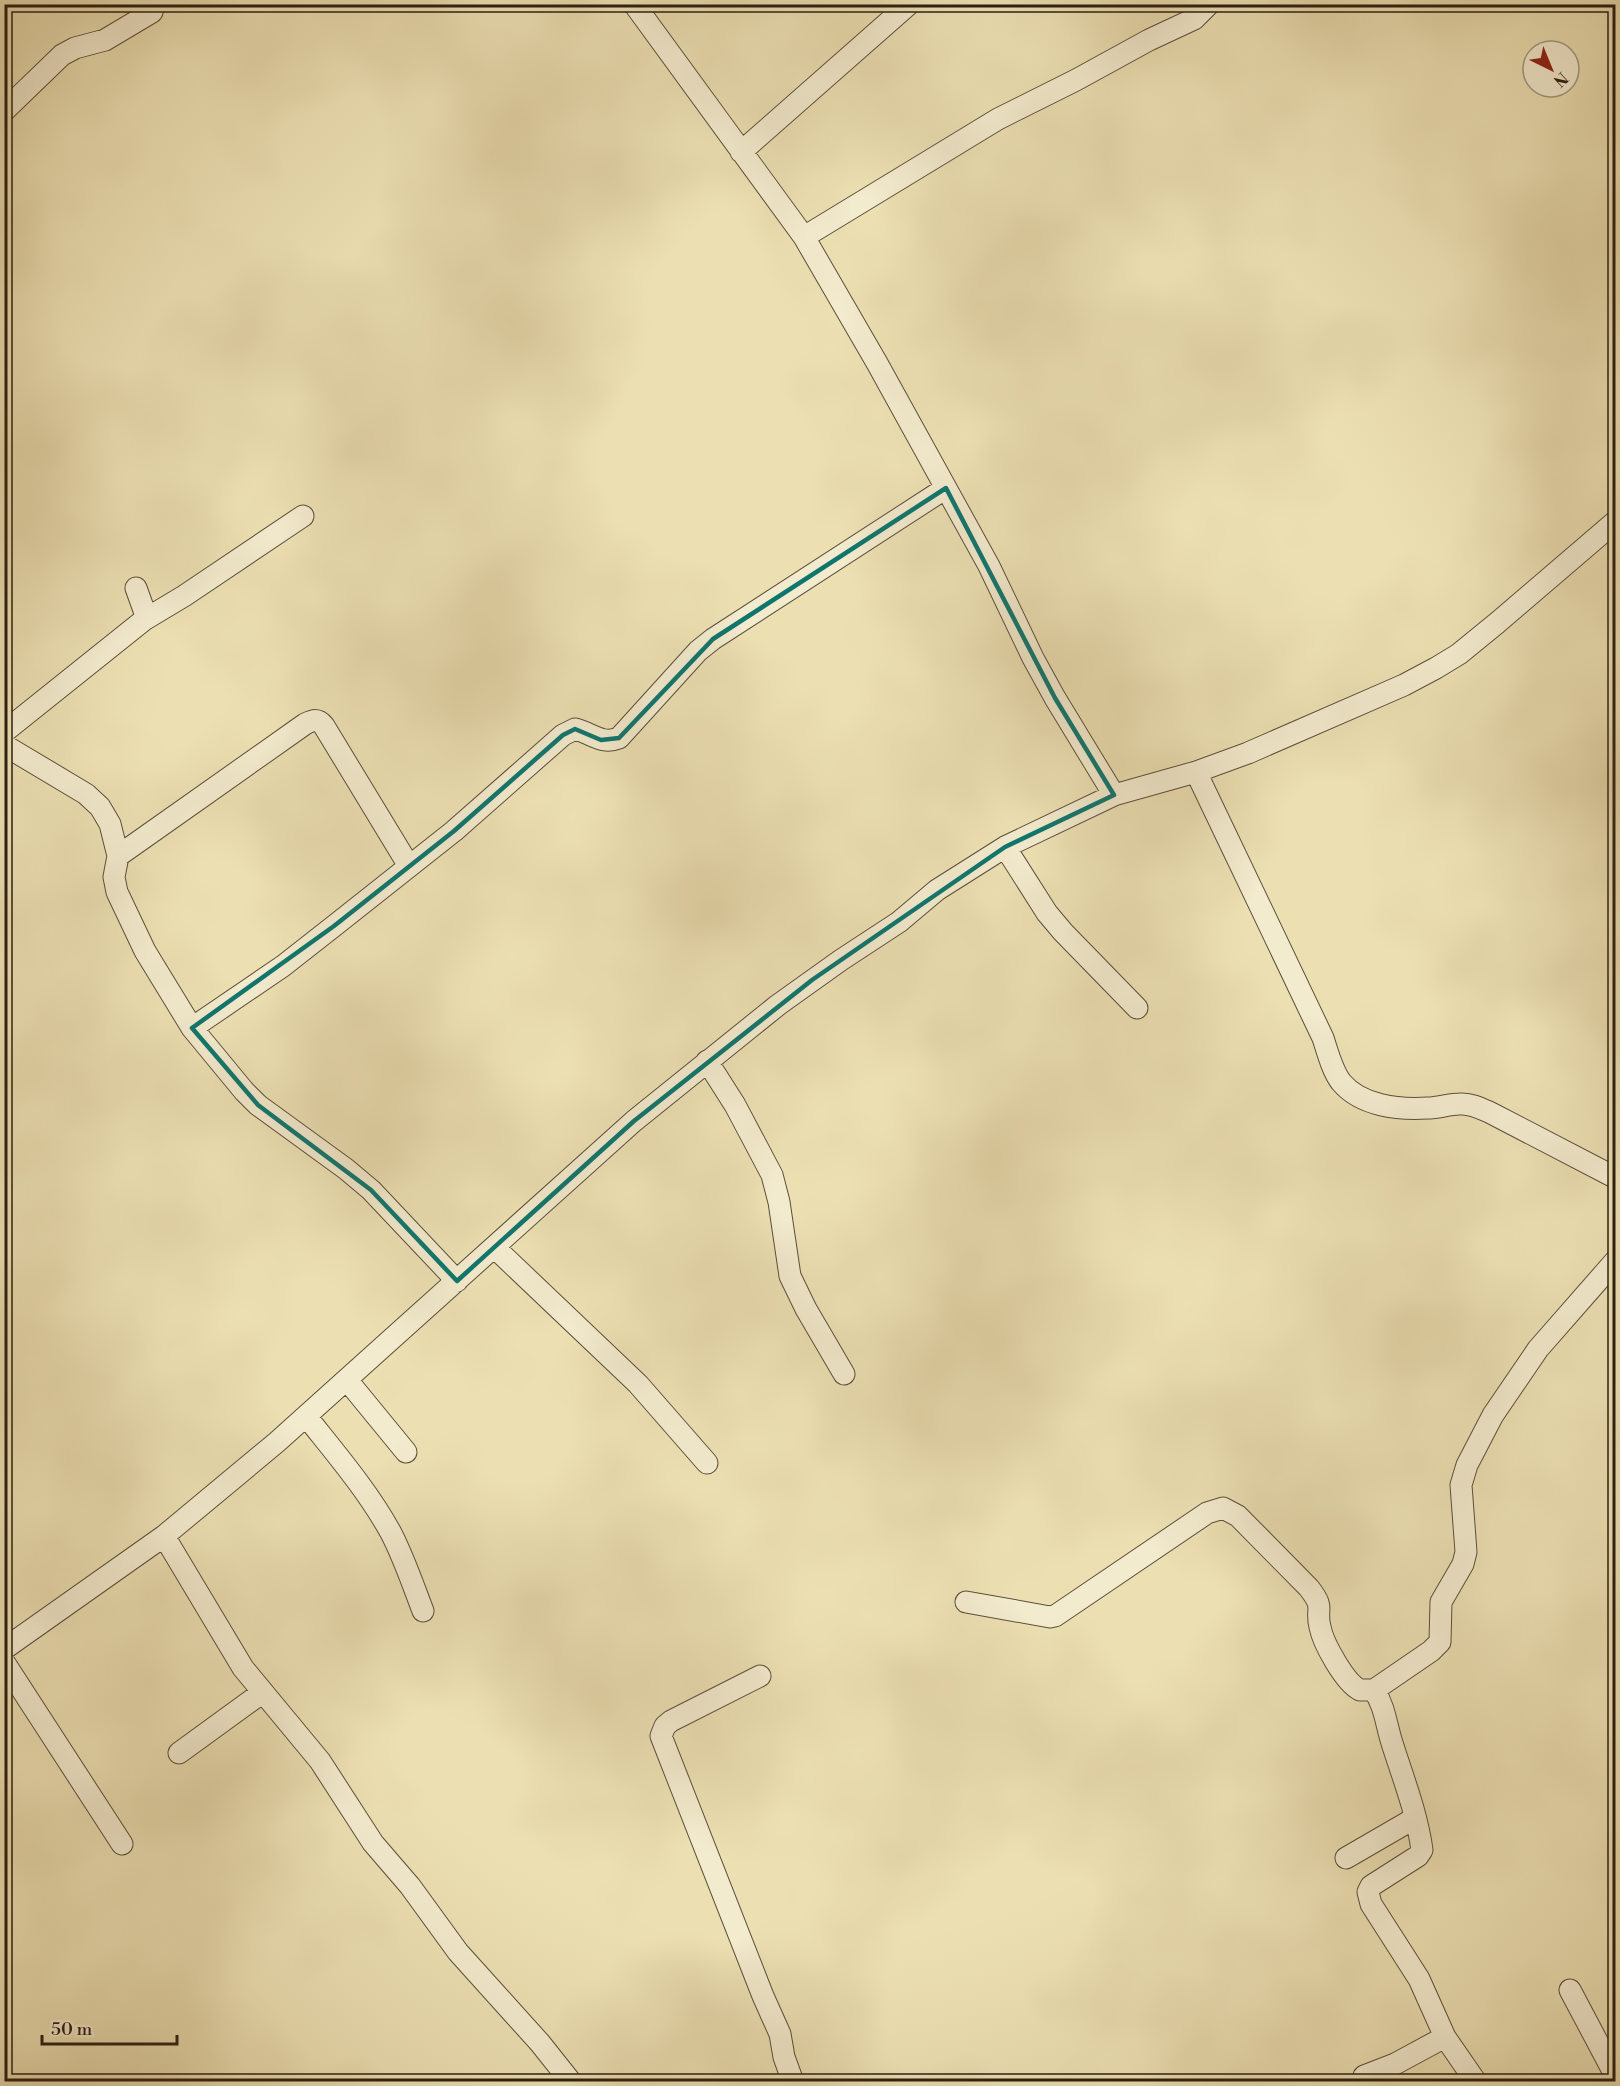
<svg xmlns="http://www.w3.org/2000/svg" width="1620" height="2086" font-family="'Libre Bodoni',serif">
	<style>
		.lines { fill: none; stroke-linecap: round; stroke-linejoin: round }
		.minor-casing { stroke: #5b4f3a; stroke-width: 23 }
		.minor { stroke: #f3ebce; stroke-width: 21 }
		.marked { fill: none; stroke: #0f766e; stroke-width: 4.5; stroke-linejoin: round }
	</style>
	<rect width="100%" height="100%" fill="#ece0b3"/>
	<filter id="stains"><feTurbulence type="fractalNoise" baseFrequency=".00333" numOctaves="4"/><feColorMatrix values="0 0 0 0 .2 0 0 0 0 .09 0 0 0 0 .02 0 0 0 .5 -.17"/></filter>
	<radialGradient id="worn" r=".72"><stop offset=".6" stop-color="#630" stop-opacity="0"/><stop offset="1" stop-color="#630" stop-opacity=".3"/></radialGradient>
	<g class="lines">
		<defs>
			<path id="minor" d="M634 4 804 237 877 363 989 566 1033 658 1055 698 1114 795 1196 772 1248 753 1404 685 1436 668 1459 654 1497 623 1616 521
				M4 111 62 55 75 48 105 40 152 12
				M741 152 909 4
				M804 237 998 119 1076 80 1149 40 1194 19 1209 4
				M144 620 184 596 303 516
				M4 732 144 620 145 613 136 588
				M4 745 86 794 100 807 110 824 118 856 114 877 117 892 145 951 192 1028 244 1091 258 1105 346 1169 371 1190 457 1281
				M1196 772 1323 1038C1328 1053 1332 1070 1341 1082 1361 1106 1398 1110 1428 1108 1438 1108 1449 1104 1460 1104 1471 1103 1482 1109 1491 1113L1616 1178
				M1005 847 1047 913 1063 932 1137 1008
				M118 856 305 724C313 720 318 718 324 726L409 866
				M192 1028 283 966 334 926 454 831 563 735 575 729C592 733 601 745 619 738L698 651 713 639 946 488
				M707 1061 735 1105 772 1175 779 1202 790 1276 806 1309 844 1374
				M494 1247 638 1384 707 1463
				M347 1380 406 1452
				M306 1416C336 1454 368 1491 391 1533 404 1558 413 1585 423 1611
				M164 1536 243 1668 320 1761 373 1843 410 1886 458 1952 540 2043 571 2082
				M966 1602 1050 1617 1055 1616 1207 1513 1223 1508 1238 1516 1309 1588C1326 1610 1315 1607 1320 1627 1323 1643 1345 1683 1360 1690H1374
				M4 1649 164 1536 277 1442 634 1121 778 1005 841 960 899 922 937 890 1005 847 1114 795
				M4 1662 122 1844
				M760 1676 671 1721 665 1726 661 1736 763 1996 780 2034 784 2057 793 2082
				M179 1753 263 1692
				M1346 1858 1415 1818
				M1570 1990 1614 2073
				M1364 2076 1395 2064 1445 2037
				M1476 2082 1445 2037 1419 1979 1371 1904 1368 1892 1371 1886 1418 1856 1422 1850C1417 1813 1403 1778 1392 1743 1386 1724 1385 1707 1374 1690L1431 1651 1440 1642 1441 1602 1463 1564 1466 1552 1461 1485 1467 1465 1493 1415 1538 1349 1616 1260"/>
		</defs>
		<!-- minor casing -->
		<use href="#minor" class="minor-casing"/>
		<!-- minor -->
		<use href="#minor" class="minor"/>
	</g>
	<!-- marked area -->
	<path class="marked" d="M946 488 1055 698 1114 795 1005 847 812 980 634 1121 457 1281 371 1190 258 1105 192 1028 334 926 454 831 563 735 575 729 601 740 619 738 713 639Z"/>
	<!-- margin -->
	<rect width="1620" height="2086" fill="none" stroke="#ece0b3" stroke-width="24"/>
	<rect x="6" y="6" width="1608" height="2074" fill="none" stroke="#2b1f12" stroke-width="3"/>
	<rect x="12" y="12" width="1596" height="2062" fill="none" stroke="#2b1f12" stroke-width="1.5"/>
	<!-- north arrow -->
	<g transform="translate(1551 69) rotate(137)"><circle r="28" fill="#f3ebce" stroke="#a39983" stroke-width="1.5"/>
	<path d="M0-4.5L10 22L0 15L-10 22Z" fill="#8f2418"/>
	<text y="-9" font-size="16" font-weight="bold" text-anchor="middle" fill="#2b1f12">N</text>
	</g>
	<!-- scale -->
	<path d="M42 2035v9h135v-9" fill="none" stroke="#2b1f12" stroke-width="3"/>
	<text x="51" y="2035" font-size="18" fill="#2b1f12" stroke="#f3ebce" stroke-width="4.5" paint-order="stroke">50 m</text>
	<rect width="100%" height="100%" filter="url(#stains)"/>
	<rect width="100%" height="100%" fill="url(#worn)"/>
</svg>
